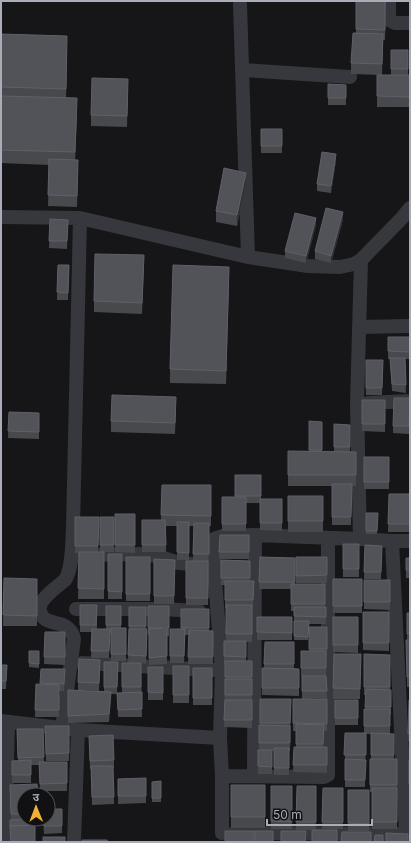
<svg xmlns="http://www.w3.org/2000/svg" width="411" height="843" font-family="Inter,'Noto Sans Devanagari',sans-serif">
	<style>
		.lines { fill: none; stroke-linecap: round; stroke-linejoin: round }
		.street { stroke: #37383d; stroke-width: 14 }
		.wall { fill: #47494d }
		.shaded-wall { fill: #2f3033 }
		.building { fill: #525359; stroke: #5f6168 }
	</style>
	<rect width="100%" height="100%" fill="#161618"/>
	<g class="lines">
		<!-- street -->
		<path class="street" d="M389 1V20L395 23H410
			M240 4 248 257
			M243 70 350 77
			M1 217 80 218 248 257 308 266 340 267 354 264 361 260 401 219 410 208
			M359 327 410 326
			M368 403 410 401
			M360 539 357 404 361 260
			M392 541 406 834
			M85 555 142 554 157 556 179 563 205 565
			M76 609H160L199 611
			M82 663 213 670
			M1 721 78 730 220 738
			M62 728 74 639C73 633 70 629 65 626 56 621 43 624 40 611 39 606 41 602 44 599 49 592 58 586 65 580 73 568 72 542 73 527L80 218
			M222 776 324 777 328 775V538
			M254 776 255 535
			M222 833V776L220 738 222 671 214 567V539L223 536 255 535 360 539 392 541H410
			M234 833 410 834
			M5 842 8 722
			M74 842 78 730"/>
	</g>
	<!-- wall -->
	<path class="wall" d="M356 1H386L385 40H383L382 75 351 74V63L356 33Z
		M1 34 67 49 66 98 77 112 75 160 78 171 77 207 48 206 49 165 1 163Z
		M391 50H408V75H410V107H377V75H391Z
		M328 84 346 85V105H328Z
		M128 90 127 127 91 126V115Z
		M261 129H282V153H261Z
		M336 161 331 193 317 191V184Z
		M246 183 237 226 216 222V211Z
		M50 219 68 220 67 249 49 248Z
		M343 220 331 263 315 259V251Z
		M316 225 306 263 285 258V251Z
		M58 265H69L68 300H57Z
		M144 266 142 314 94 312V301Z
		M229 281 226 384 170 383V369Z
		M388 337H410V359H405L406 393 392 391 390 359H388Z
		M366 360H383L382 395H366Z
		M410 398 409 434 393 433V426Z
		M362 400H385V432L362 431Z
		M176 407 175 434 111 432V421Z
		M9 412 39 413V439L8 438Z
		M309 421 322 422V452H334V424L350 425V452H356V486H352L351 525H332V486H288V451L309 452Z
		M364 457H389V489H364Z
		M235 475H261V499H282V531L260 530V503H246V531H222V497H235Z
		M162 485H211V526H209L208 605H186V561H193L194 526H189V560H177V526H166V552H142V520H161Z
		M389 494H410V532H388Z
		M288 496H323V532H288Z
		M366 513H378L377 534H366Z
		M115 514H135V553L115 552Z
		M75 517H99L98 552H100V517H114V552H104V599H78L79 553H75Z
		M220 535H249V559H219Z
		M343 544H359V577H343Z
		M365 545 382 546 381 579H364Z
		M108 554H122V599H108Z
		M126 557H150V601H126Z
		M260 557 295 558V584H325V607H326V624H309L308 640H294V611H291V589H259Z
		M296 557H327V583H296Z
		M406 558H410V578H406Z
		M154 559 175 560 174 604H154Z
		M221 560 250 561V581H254L253 608H252V642H246V661H252V728L224 727 225 664H224V641H226V608H225V585H221Z
		M4 578 37 579V626H3Z
		M333 579H362V613H333Z
		M364 580H390V610L364 609Z
		M80 605H97V629H106V606H121V628H126V661H111V633H110L109 658H91L92 632H80Z
		M148 606H169V636H167V664L149 665V635H148Z
		M129 607H146V629L147 636 146 664 141 663 142 717H118L117 694H111L109 722 68 723V690L104 692V662H118L117 693H122V663H128Z
		M181 609H209V631H213V664H188L189 635H185L184 663H170V629H181Z
		M363 612H389V651L363 650Z
		M407 613H410V687H407L406 640H407Z
		M257 617H292V640H257Z
		M333 617H358V653L333 652Z
		M309 627H327V657H326V676H301V651H309Z
		M45 632H65V665L44 664Z
		M265 642H294V668L299 669V696L262 695V668H264Z
		M29 651H39V668L29 667Z
		M334 654H361L360 699H333Z
		M364 654 390 655V690L391 697V715H390V734H394V759H397V829H372V792H370V759H371V734H366L365 787H345V733H364V709H365L366 695H364Z
		M1 665H7L6 689H1Z
		M173 666H189V703H173Z
		M148 667H163V700H148Z
		M100 668 99 691 78 690V682Z
		M193 668H212V705H193Z
		M41 669H65L64 691H59V717H35L36 684H40Z
		M302 676H326L327 698 302 699Z
		M260 699H291L290 751H289V775H274V751H272V774H258V750H259V725H260Z
		M293 699H327V731H324L323 747H327V773L293 772 294 747H296V731H293Z
		M335 700H358V725H335Z
		M409 700H410V741H408Z
		M45 726H69V761H46Z
		M17 729H43L44 762H67V791H40L39 765H31V783H12V761H18Z
		M89 736 114 760V768H113L114 804 92 805 91 769H90Z
		M409 760H410V791H409Z
		M146 778V803L118 804V779Z
		M161 781V802H152V782Z
		M10 785 24 795V819H38V821L11 820Z
		M231 785H265V828H231Z
		M271 786H292V829H271Z
		M297 786H316V830H296Z
		M323 788H343V829H322Z
		M348 790H369V831H348Z
		M62 809V833L44 834 43 819Z"/>
	<!-- shaded-wall -->
	<path class="shaded-wall" d="M67 36V49L66 102V89Z
		M77 98V112L75 166V152Z
		M336 154V161L331 193V186Z
		M246 173V183L237 226V215Z
		M343 212V220L331 263V256Z
		M316 218V225L306 263V256Z
		M229 267V281L226 384V371Z
		M111 692V699L109 722V714Z"/>
	<!-- building -->
	<path class="building" d="M356 1H385V30L356 29Z
		M353 33 383 34 382 64 351 63Z
		M1 34 67 36 66 89 1 87Z
		M391 50H408V69H391Z
		M377 75H410V97L377 96Z
		M92 78 128 79 127 116 91 115Z
		M328 84 346 85V98H328Z
		M1 96 77 98 75 152 1 150Z
		M261 129H282V146H261Z
		M322 152 336 154 331 186 317 184Z
		M49 159 78 160 77 196 48 195Z
		M224 168 246 173 237 215 216 211Z
		M326 208 343 212 331 256 315 251Z
		M295 213 316 218 306 256 285 251Z
		M50 219 68 220 67 241H49Z
		M95 254 144 255 142 303 94 301Z
		M58 265H69L68 293 57 292Z
		M173 265 229 267 226 371 170 369Z
		M388 337H410V352L388 351Z
		M390 358H405L406 385 392 384Z
		M366 360H383L382 388H366Z
		M112 395 176 397 175 423 111 421Z
		M394 398H410L409 426H393Z
		M362 400H385V424H362Z
		M9 412 39 413V432L8 431Z
		M309 421 322 422V450H309Z
		M334 424 350 425V447H334Z
		M288 451 356 452V475H288Z
		M364 457H389V482H364Z
		M235 475H261V496H235Z
		M332 484H352L351 517H332Z
		M162 485H211V516L161 515Z
		M389 494H410V524H388Z
		M288 496H323V521H288Z
		M222 497H246V524H222Z
		M260 499H282V523H260Z
		M366 513H378L377 531H366Z
		M115 514H135V545H115Z
		M75 517H99L98 546H75Z
		M100 517H114V545H100Z
		M142 520H165L166 545H142Z
		M177 522H189V553L177 552Z
		M194 523H209V554H193Z
		M220 535H249V552H219Z
		M343 544H359V569H343Z
		M365 545 382 546 381 572H364Z
		M79 552H104V589L78 588Z
		M108 554H122V592L108 591Z
		M126 557H150V594H126Z
		M260 557 295 558V582H259Z
		M296 557H327V575L296 576Z
		M406 558H410V570H406Z
		M154 559 175 560 174 596H154Z
		M221 560 250 561V578H221Z
		M186 561H208V598H186Z
		M4 578 37 579V616L3 615Z
		M333 579H362V606H333Z
		M364 580H390V602H364Z
		M225 581H254L253 600H225Z
		M291 584H325V604H291Z
		M80 605H97L96 625H80Z
		M226 605H252V634H226Z
		M106 606H121V625H106Z
		M148 606H169V628H167V656L149 658V629L163 628H148Z
		M129 607H146V626H129Z
		M294 607H326V617L294 616Z
		M181 609H209V628H181Z
		M363 612H389V643H363Z
		M407 613H410V634H407Z
		M257 617H292V633L257 632Z
		M333 617H358V645H333Z
		M294 621H309L308 637 294 636Z
		M309 627H327V649H309Z
		M111 628H126V654H111Z
		M92 629H110L109 651H91Z
		M129 629H147L146 656 128 655Z
		M170 629H185L184 656H170Z
		M189 630 213 631V657H188Z
		M45 632H65V657H44Z
		M406 640H410V677H407Z
		M224 641H246V657L224 656Z
		M265 642H294V664H264Z
		M29 651H39V664L29 663Z
		M301 651H326V668H301Z
		M334 654H361L360 689 333 688Z
		M364 654 390 655V687H364Z
		M79 659 100 660 99 683 78 682Z
		M225 661H252V677H225Z
		M104 662H118L117 687H104Z
		M122 663H141V687H122Z
		M1 665H7L6 681H1Z
		M173 666H189V695H173Z
		M148 667H163V693L148 692Z
		M193 668H212V698H193Z
		M262 668 299 669V688H262Z
		M41 669H65L64 684 40 683Z
		M302 676H326L327 691H302Z
		M225 679H252V695H225Z
		M36 684 59 685V710H35Z
		M366 689 391 690V707H365Z
		M68 690 111 692 109 714 68 716Z
		M142 692V709L118 710 117 693Z
		M260 699H291L290 723H260Z
		M293 699H327V724L293 723Z
		M225 700H252V720H224Z
		M335 700H358V718H335Z
		M409 700H410V734H408Z
		M364 709H390V726H364Z
		M296 724 324 725 323 744H296Z
		M259 725 290 726V743H259Z
		M45 726H69V753L46 754Z
		M17 729H43L44 757 18 758Z
		M345 733H366V755H344Z
		M371 733 394 734V755H371Z
		M113 735 114 760 90 761 89 736Z
		M294 747H327V765H293Z
		M274 748H289V768H274Z
		M258 750H272V767L258 766Z
		M345 759 366 760 365 780H345Z
		M370 759H397V785H370Z
		M31 760V775H12V761Z
		M409 760H410V784H409Z
		M39 762H67V783L40 784Z
		M91 766H113L114 797H92Z
		M146 778V796H118V779Z
		M161 781V798H152V782Z
		M37 784 38 795H24V814H11L10 785Z
		M231 785H265V817H231Z
		M271 786H292V822L271 821Z
		M297 786H316V822H296Z
		M323 788H343V822H322Z
		M372 788H397V822H372Z
		M348 790H369V824L348 823Z
		M48 809H62V826H44L43 819H48Z
		M35 819V825L10 826V820Z
		M35 825V842H11L10 826Z
		M312 830H337V842H312Z
		M225 831H254V842H225Z
		M255 831H273V842H255Z
		M281 831H306L305 842H281Z
		M342 832H371V842H341Z
		M386 833 408 834V842H386Z
		M375 835H383V842H374Z
		M43 837H65V842H43Z
		M82 840H107L108 842H82Z"/>
	<!-- border -->
	<rect width="411" height="843" fill="none" stroke="#a8adb8" stroke-width="4"/>
	<!-- north arrow -->
	<g transform="translate(36 807) rotate(359)"><circle r="19" fill="#111113" stroke="#4d4f55"/>
	<path d="M0-3L7 15L0 10L-7 15Z" fill="#f2b134"/>
	<text y="-6" font-size="11" font-weight="bold" text-anchor="middle" fill="#a8adb8">उ</text>
	</g>
	<!-- scale -->
	<path d="M267 819v6h105v-6" fill="none" stroke="#a8adb8" stroke-width="2"/>
	<text x="273" y="819" font-size="12" fill="#a8adb8" stroke="#111113" stroke-width="3" paint-order="stroke">50 m</text>
</svg>
